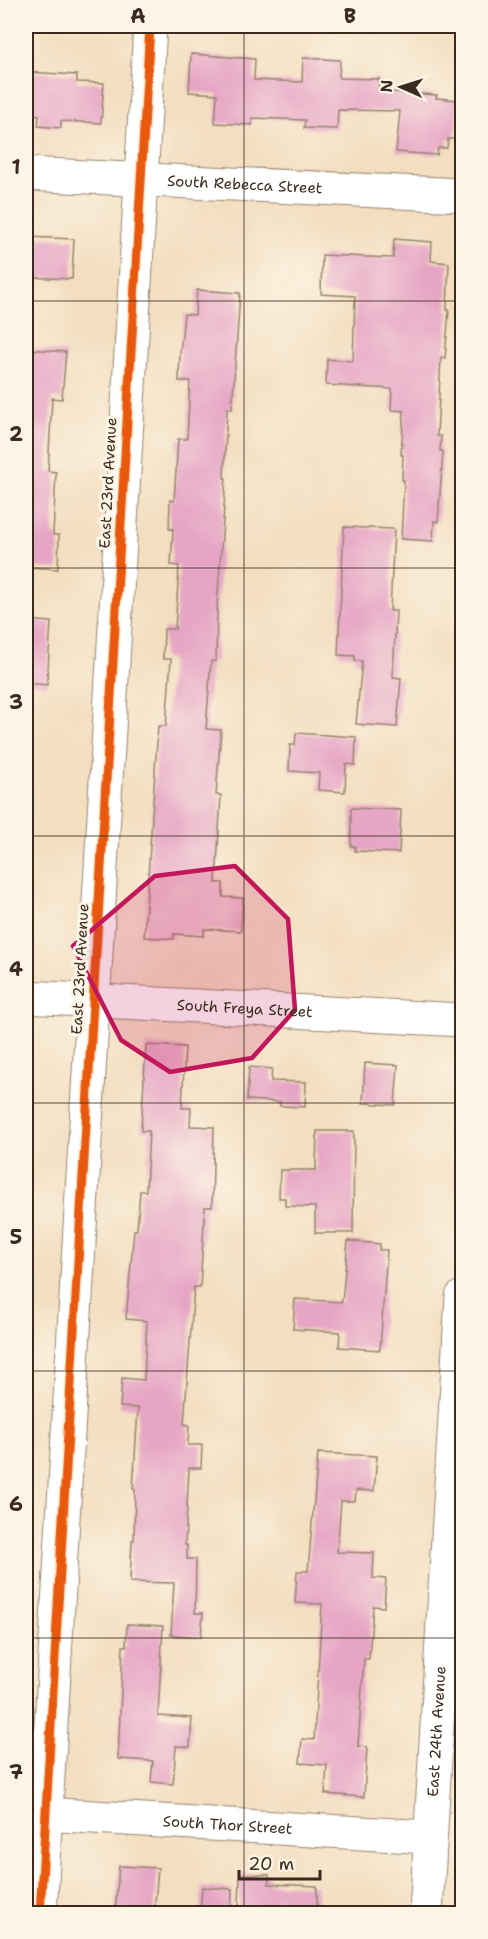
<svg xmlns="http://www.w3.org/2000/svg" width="488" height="1939" font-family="'Shantell Sans',sans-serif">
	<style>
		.building { fill: #e6a5c5 }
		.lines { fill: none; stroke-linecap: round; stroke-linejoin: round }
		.street-casing { stroke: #97846f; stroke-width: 35 }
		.secondary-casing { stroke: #97846f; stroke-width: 35 }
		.street { stroke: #fff; stroke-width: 33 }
		.secondary { stroke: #fff; stroke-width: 33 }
		.cycleway-casing { stroke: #fcf5e5; stroke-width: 13 }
		.cycleway { stroke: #e8590c; stroke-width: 9 }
		.marked { fill: #c2185b; fill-opacity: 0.2; stroke: #c2185b; stroke-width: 4.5; stroke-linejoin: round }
		.grid { fill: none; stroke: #3b2a1e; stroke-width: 1.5; stroke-opacity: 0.55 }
		.labels { text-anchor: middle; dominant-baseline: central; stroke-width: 6; stroke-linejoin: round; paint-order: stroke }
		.street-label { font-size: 15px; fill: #3b2a1e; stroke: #fcf5e5 }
		.neatline { fill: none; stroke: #3b2a1e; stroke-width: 2 }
		.grid-label { font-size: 20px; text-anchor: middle; font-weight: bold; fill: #3b2a1e }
	</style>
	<rect width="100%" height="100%" fill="#fcf5e5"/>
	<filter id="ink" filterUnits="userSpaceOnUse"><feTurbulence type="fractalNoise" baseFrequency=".0167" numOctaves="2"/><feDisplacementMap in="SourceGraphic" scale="12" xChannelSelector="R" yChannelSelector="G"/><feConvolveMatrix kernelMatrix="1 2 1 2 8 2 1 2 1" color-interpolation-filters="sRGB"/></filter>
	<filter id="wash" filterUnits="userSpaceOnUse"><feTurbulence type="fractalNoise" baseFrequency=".008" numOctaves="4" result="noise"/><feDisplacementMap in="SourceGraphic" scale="24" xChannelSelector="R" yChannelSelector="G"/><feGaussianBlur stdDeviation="1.35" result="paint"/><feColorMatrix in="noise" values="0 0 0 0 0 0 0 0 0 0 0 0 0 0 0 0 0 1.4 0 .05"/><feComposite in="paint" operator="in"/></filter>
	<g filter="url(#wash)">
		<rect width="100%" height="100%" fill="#f3dec0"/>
		<g id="blocks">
			<!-- building -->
			<path class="building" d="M191 54 255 59 254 80 302 82 303 58 340 60 339 78 379 79V91L437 95 436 98 458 100 455 139H448L447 148H438L437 155 396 152 400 111 338 110 337 129 304 128 305 120 252 118V125L215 123 217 94 189 92Z
				M26 72 77 75V82L104 83 101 123 61 121V128L38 126 39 115 26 114Z
				M27 237 74 239 72 279 26 277Z
				M394 239 432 242 431 261 449 263 447 310H449L445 358 441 357 437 436H441L440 451H443L438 522 434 521 433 541 401 539 404 480H402L403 455H401L404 411 391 410 392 389 326 385 327 359 353 361 355 296 321 294 322 255 393 258Z
				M197 290 240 293 232 409 227 408 224 478H226L217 607 216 661H211L206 729 221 730 216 795H221L216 883H223V897L243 898 241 931 204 929V936L174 934V939L144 937 158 726H166L171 659H163L164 629H175L179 566 171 565 173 529H169L170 500 174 501 178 439H187L190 381H179L180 353 184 314 195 315Z
				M29 349 66 352 62 399 52 398 48 471 56 472 53 535H59L58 569 26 567V389Z
				M344 527 394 529 390 611H396L393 677 401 678 397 727 356 724 362 661H355V656L338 655Z
				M26 620 51 622 47 685 26 683Z
				M296 733 356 737 355 765 346 764 345 792 318 790 319 773 289 771 290 745H295Z
				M351 808 401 810 399 853 355 851V846H351Z
				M146 1045 185 1047 182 1108H191L190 1126 214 1127 212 1207H205L200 1287H194L184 1424 189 1425 188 1445H202L201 1468H189L185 1545H187V1559H196L195 1613H203L201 1637 171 1635 174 1583 130 1582 132 1540H134L135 1489H133L138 1408 120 1407 122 1378 144 1380 147 1321 126 1319 134 1230H137L140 1191H146L149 1131H141Z
				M365 1063 398 1065 395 1105 363 1103Z
				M249 1067 272 1069 271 1081 306 1082 305 1107 280 1106V1102L247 1100Z
				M317 1131H354L353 1233H315V1207L285 1206V1198H279L280 1170H316Z
				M348 1241 380 1244 379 1250H387L380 1350 339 1347 340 1332 293 1329 295 1299 342 1302Z
				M318 1453 377 1456 374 1491 356 1490 355 1501H341L337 1552 374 1553 373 1578 386 1579 384 1607 373 1606 369 1659H364L358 1746 367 1747 364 1797 325 1794 327 1765 300 1763 302 1739 314 1740 322 1604 295 1603 297 1571H308Z
				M127 1624 163 1626 158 1716 192 1718 190 1747 176 1746 173 1784 151 1782 153 1761 118 1759 123 1646H126Z
				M119 1866 158 1868 154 1914H115Z
				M240 1874 269 1875V1884L317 1886V1914H289V1908L239 1907Z
				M202 1887 232 1889 231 1914H200Z"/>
		</g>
	</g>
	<g filter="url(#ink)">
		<use href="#blocks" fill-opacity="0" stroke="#97846f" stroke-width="1.5"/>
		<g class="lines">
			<defs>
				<g id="street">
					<path id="s1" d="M26 174 462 195"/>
					<path id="s2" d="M26 1813 429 1837"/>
					<path d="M40 1914 150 26"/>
					<path id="s3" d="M426 1914 462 1297"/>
				</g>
				<g id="secondary">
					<path id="s4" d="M26 997 462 1020"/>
				</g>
			</defs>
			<!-- street casing -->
			<use href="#street" class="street-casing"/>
			<!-- secondary casing -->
			<use href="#secondary" class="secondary-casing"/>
			<!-- street -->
			<use href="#street" class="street"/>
			<!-- secondary -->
			<use href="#secondary" class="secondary"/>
			<defs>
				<path id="cycleway" d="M40 1914 150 26"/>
			</defs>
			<!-- cycleway casing -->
			<use href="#cycleway" class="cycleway-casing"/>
			<!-- cycleway -->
			<use href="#cycleway" class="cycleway"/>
		</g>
	</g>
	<!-- marked area -->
	<path class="marked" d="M235 866 288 919 295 1010 252 1058 170 1072 121 1040 73 946 155 876Z"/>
	<!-- grid -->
	<path class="grid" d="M244 26V1914M26 301H462M26 568H462M26 836H462M26 1103H462M26 1371H462M26 1638H462"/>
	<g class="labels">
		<!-- street labels -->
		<g class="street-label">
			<text stroke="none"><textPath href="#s1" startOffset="219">South Rebecca Street</textPath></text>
			<text transform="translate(108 483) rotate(-87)">East 23rd Avenue</text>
			<text transform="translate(80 969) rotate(-87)">East 23rd Avenue</text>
			<text stroke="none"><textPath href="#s4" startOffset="219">South Freya Street</textPath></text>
			<text stroke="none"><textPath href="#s3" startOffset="183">East 24th Avenue</textPath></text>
			<text stroke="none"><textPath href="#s2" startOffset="202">South Thor Street</textPath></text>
		</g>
	</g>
	<!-- margin -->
	<rect width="488" height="1939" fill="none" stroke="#fcf5e5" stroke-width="66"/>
	<!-- north arrow -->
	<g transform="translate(401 87) rotate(273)" stroke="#fcf5e5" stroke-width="4.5" paint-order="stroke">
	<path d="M0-4.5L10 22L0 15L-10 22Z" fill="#3b2a1e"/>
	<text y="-9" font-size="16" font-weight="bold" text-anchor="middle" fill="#3b2a1e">N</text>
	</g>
	<!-- scale -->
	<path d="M239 1870v9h81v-9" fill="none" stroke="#3b2a1e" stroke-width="3"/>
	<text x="248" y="1870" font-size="18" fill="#3b2a1e" stroke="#fcf5e5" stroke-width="4.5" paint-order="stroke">20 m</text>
	<rect x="33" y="33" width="422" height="1873" class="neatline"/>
	<g class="grid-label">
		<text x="138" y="23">A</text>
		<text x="350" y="23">B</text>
		<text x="16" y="174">1</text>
		<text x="16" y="441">2</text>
		<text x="16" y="709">3</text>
		<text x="16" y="976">4</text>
		<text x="16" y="1244">5</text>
		<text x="16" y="1511">6</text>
		<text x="16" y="1779">7</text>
	</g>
</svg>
